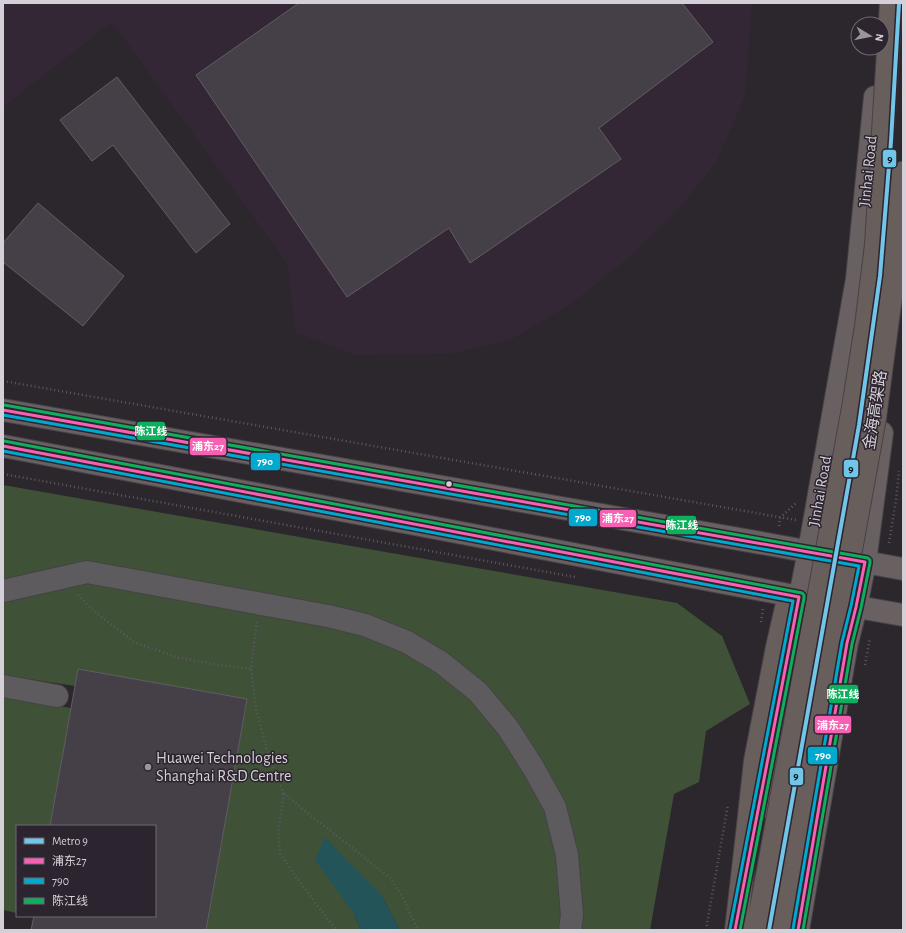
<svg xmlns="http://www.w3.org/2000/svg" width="906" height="933" font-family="'Alegreya Sans','Noto Sans SC',sans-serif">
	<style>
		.built { fill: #332736 }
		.forest { fill: #3f5238 }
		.water { fill: #23545a }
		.building { fill: #453f48; stroke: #625e63 }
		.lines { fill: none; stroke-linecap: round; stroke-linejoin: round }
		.minor-casing { stroke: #464247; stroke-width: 24 }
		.major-casing { stroke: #464247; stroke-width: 24 }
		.highway-casing { stroke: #464247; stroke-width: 24 }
		.path { stroke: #5d5a5f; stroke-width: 2.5; stroke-dasharray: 1 3; stroke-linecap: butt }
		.minor { stroke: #5e5b5f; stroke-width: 22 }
		.major { stroke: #686061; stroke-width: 22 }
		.highway { stroke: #685e5c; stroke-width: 22 }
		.highway-bridge-casing { stroke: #464247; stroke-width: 24; stroke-linecap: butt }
		.highway-bridge { stroke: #685e5c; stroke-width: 22 }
		.bus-1-casing { stroke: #2c242f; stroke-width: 6 }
		.bus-2-casing { stroke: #2c242f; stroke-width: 6 }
		.bus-3-casing { stroke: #2c242f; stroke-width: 6 }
		.bus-1 { stroke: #f860b3; stroke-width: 3 }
		.bus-2 { stroke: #00a9ce; stroke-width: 3 }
		.bus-3 { stroke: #0daf5c; stroke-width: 3 }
		.metro-1-casing { stroke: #2c242f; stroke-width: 7 }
		.metro-1 { stroke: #71c5e8; stroke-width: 4 }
		.bus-dot { fill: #d5cfd7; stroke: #2c242f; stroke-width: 1.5 }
		.poi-dot { fill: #9a949b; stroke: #2c242f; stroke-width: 1.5 }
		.labels { text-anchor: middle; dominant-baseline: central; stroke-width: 3; stroke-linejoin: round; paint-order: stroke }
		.street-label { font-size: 16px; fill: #d5cfd7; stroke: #2c242f }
		.poi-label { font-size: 16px; fill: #d5cfd7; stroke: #2c242f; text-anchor: start }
		.line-badge { stroke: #2c242f; stroke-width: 1.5 }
		.badge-label { font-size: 11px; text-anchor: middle; font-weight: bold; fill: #fff }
		.pale-badge-label { font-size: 11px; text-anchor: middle; font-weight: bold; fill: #111 }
	</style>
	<rect width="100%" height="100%" fill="#2b272c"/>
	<!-- built -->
	<path class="built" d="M3 3H752L745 96 716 163 678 210 630 257 568 306 512 339 451 354 354 355 295 332 288 265 112 22 3 107Z"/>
	<!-- forest -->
	<path class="forest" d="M3 485 677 603 722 636 750 704 706 731 699 782 674 794 650 930H400L381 895 354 914 361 930H206L247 699 78 669 75 686 3 675Z
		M3 696 71 708 50 826H17V913L3 910Z"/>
	<!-- water -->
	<path class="water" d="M325 837 381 895 400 930H361L354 914 315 860Z"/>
	<!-- building -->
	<path class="building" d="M299 3H682L713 42 599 128 621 159 470 263 449 228 347 297 196 75Z
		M117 77 230 224 196 253 113 145 92 161 60 120Z
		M38 203 124 276 83 326 3 262V243Z
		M78 669 247 699 206 930H31L34 916H155V826H50Z"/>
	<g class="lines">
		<defs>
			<path id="minor" d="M3 591 87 572 328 616 365 625 407 642 442 663 478 692 508 728 534 769 555 807 567 855 572 915 570 930
				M3 686 57 696"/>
			<path id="major" d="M3 410 767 544 903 569
				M3 446 789 595 903 615
				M758 809 809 551 857 279 875 97
				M798 930 847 643 856 607 865 562 882 433"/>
			<path id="highway" d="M748 825 755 761 777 647 789 595"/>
		</defs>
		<!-- minor casing -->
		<use href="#minor" class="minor-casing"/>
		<!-- major casing -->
		<use href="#major" class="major-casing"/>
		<!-- highway casing -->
		<use href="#highway" class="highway-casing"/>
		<!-- path -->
		<path class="path" d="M3 381 796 520
			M3 474 575 577
			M779 526 780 518 797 502
			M889 543 896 500 899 471
			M78 595 95 612 134 642 176 657 218 665 251 669
			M257 622 251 669 256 709 267 750 284 794 390 878 401 894 418 930
			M761 622 763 609
			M865 665 870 638
			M284 794 278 831 280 853 296 877 336 930
			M706 930 728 804"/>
		<!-- minor -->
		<use href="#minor" class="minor"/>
		<!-- major -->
		<use href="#major" class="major"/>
		<!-- highway -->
		<use href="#highway" class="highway"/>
		<defs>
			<path id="highway-bridge" d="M736 930 748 825
				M757 930 853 408 866 326 876 245 891 3
				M782 930 875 418 891 296 903 172"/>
		</defs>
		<!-- highway-bridge casing -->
		<use href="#highway-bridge" class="highway-bridge-casing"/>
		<!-- highway-bridge -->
		<use href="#highway-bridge" class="highway-bridge"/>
		<defs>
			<path id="bus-1" d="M3 410 865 562 856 607 847 643 798 930
				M3 446 799 597 735 930"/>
			<path id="bus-2" d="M3 415 859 566 851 606 842 642 793 929
				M3 451 793 601 730 929"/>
			<path id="bus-3" d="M4 405 868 558 870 560V563L861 608 852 644 803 930
				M4 441 802 593 804 595V598L740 930"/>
		</defs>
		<!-- bus-1 casing -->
		<use href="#bus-1" class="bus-1-casing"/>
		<!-- bus-2 casing -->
		<use href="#bus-2" class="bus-2-casing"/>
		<!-- bus-3 casing -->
		<use href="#bus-3" class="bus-3-casing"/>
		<!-- bus-1 -->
		<use href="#bus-1" class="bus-1"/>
		<!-- bus-2 -->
		<use href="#bus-2" class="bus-2"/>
		<!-- bus-3 -->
		<use href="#bus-3" class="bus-3"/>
		<defs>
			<path id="metro-1" d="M769 930 859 425 880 276 891 141 899 3"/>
		</defs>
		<!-- metro-1 casing -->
		<use href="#metro-1" class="metro-1-casing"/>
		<!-- metro-1 -->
		<use href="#metro-1" class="metro-1"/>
	</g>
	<!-- markers -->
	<circle class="bus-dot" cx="449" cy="484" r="3.5"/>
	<circle class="poi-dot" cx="148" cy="767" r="4"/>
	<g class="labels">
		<!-- street labels -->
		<g class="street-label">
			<text transform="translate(868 171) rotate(-84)">Jinhai Road</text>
			<text transform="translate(875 410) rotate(-81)">金海高架路</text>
			<text transform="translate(820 491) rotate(-80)">Jinhai Road</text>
		</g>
		<!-- poi labels -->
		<g class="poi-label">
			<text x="156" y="758">Huawei Technologies<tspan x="156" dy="18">Shanghai R&amp;D Centre</tspan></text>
		</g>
	</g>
	<g class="line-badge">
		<rect x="882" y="149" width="15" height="19" rx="4" fill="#71c5e8"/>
		<rect x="136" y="421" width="30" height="20" rx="4" fill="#0daf5c"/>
		<rect x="189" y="437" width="38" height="19" rx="4" fill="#f860b3"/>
		<rect x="250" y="452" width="31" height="19" rx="4" fill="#00a9ce"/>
		<rect x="843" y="459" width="16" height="19" rx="4" fill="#71c5e8"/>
		<rect x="568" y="508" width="30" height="19" rx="4" fill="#00a9ce"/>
		<rect x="599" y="509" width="38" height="19" rx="4" fill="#f860b3"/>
		<rect x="666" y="515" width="31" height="20" rx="4" fill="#0daf5c"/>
		<rect x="828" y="684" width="31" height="20" rx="4" fill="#0daf5c"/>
		<rect x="814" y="715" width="38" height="19" rx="4" fill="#f860b3"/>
		<rect x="807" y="746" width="31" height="19" rx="4" fill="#00a9ce"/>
		<rect x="789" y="767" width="15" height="19" rx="4" fill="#71c5e8"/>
	</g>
	<g class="badge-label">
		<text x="151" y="435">陈江线</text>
		<text x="208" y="450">浦东27</text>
		<text x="265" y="465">790</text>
		<text x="583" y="521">790</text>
		<text x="618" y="522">浦东27</text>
		<text x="682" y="529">陈江线</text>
		<text x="843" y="698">陈江线</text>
		<text x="833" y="729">浦东27</text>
		<text x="823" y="759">790</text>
	</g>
	<g class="pale-badge-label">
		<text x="890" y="163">9</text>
		<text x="851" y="473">9</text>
		<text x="796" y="780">9</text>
	</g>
	<!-- border -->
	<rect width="906" height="933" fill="none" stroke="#d5cfd7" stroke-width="8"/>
	<!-- legend -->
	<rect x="16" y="825" width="140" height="92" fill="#2c242f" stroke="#706872"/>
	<rect x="24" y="838" width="20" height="6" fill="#71c5e8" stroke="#706872"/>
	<text x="52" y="845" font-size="12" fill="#d5cfd7">Metro 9</text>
	<rect x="24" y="858" width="20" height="6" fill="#f860b3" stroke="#706872"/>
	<text x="52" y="865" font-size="12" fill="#d5cfd7">浦东27</text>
	<rect x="24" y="878" width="20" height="6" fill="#00a9ce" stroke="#706872"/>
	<text x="52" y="885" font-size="12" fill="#d5cfd7">790</text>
	<rect x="24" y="898" width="20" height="6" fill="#0daf5c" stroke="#706872"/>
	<text x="52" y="905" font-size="12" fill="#d5cfd7">陈江线</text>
	<!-- north arrow -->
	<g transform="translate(870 36) rotate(100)"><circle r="19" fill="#2c242f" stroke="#706872"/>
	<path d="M0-3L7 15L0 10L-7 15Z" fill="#9a949b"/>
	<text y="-6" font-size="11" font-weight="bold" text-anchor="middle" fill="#d5cfd7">N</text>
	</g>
</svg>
